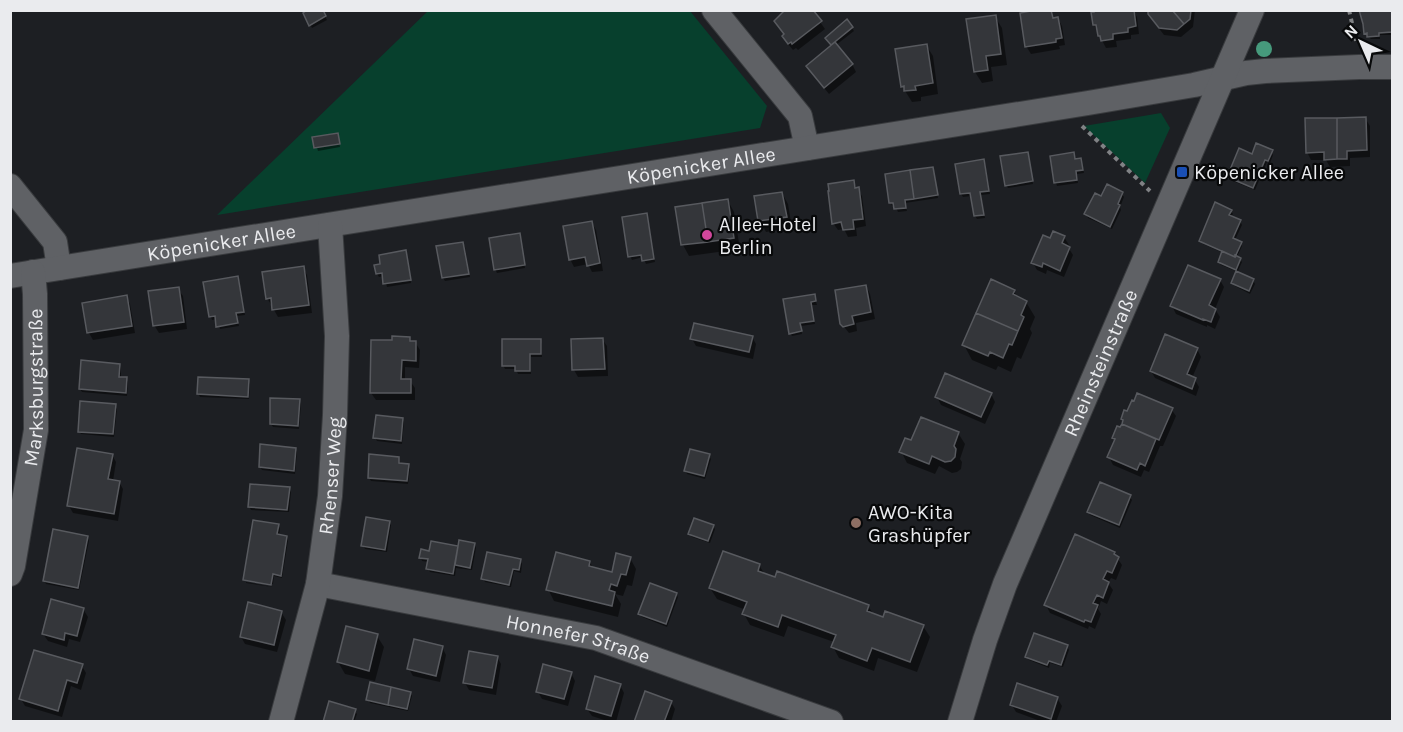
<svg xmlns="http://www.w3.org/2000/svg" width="1403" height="732" font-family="Karla,sans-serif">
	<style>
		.green { fill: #07402d }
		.shadow { fill: #0007 }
		.building { fill: #34363a; stroke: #585a5f; stroke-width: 1.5 }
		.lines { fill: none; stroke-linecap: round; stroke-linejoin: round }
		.street-casing { stroke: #393b3e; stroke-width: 26 }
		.path { stroke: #808285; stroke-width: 4; stroke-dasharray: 4.5 4.5; stroke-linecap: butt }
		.street { stroke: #5f6165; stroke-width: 24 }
		.tree { fill: #469a7c }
		.transit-dot { fill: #1a4fb4; stroke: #08090a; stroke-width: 2 }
		.hotel-dot { fill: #d1479c; stroke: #08090a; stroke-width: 2 }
		.education-dot { fill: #8d6e63; stroke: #08090a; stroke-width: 2 }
		.labels { text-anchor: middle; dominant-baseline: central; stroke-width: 4.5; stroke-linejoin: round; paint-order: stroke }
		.street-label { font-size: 20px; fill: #eaebee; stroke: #08090a }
		.poi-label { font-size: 20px; fill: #eaebee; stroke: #08090a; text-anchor: start }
	</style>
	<rect width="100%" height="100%" fill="#1d1f23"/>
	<!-- green -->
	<path class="green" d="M428 11H690L767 106 760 128 217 215Z
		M1161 113 1170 128 1145 183 1084 126Z"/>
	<!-- shadow -->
	<path class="shadow" d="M322 10 327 20 312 28 305 14Z
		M1051 10 1055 20 1058 19 1062 26 1065 45 1059 46 1060 49 1031 54 1026 46Z
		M1133 10 1137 17 1139 34 1131 35V39L1116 41 1117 47 1106 48 1094 25 1095 13Z
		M1150 10H1195L1193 27 1181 37 1164 35 1154 22Z
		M1360 10H1392V35H1380V39H1371L1365 33Z
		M995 17 1002 28 1007 65 991 67 993 81 982 83 975 72Z
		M820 22 825 29 798 50 796 48 793 50 788 44Z
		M852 28 854 31 836 45 852 64 856 72 829 94 812 73 833 46 829 41Z
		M926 45 933 56 938 94 921 97V101L912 102 902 86Z
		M1365 118 1370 126V157L1350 158V166L1330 167 1326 160H1311L1307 152Z
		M337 134 340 147 318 151 314 138Z
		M1271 152 1273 155 1270 163 1267 162 1255 190 1230 180 1228 177Z
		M1027 153 1029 157 1033 184 1008 188 1006 185Z
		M1073 154 1075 160H1080L1082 163 1084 173 1077 174 1078 183 1057 186 1056 183 1052 157Z
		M983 161 985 164 990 194 981 195 985 218 977 219 975 216 972 196 963 197 961 194Z
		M933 168 934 171 938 198 905 203 907 211 898 212 895 205 892 206 891 203Z
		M853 182 862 196 866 226 856 228 857 236 848 237 844 229 838 230 833 223Z
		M1108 186 1122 194 1124 197 1120 207 1121 210 1112 229 1088 218 1086 214 1102 198Z
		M782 193 788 204 792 228 766 232 760 221 756 197Z
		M728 201 734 212 740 249 689 256 683 245 677 209Z
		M1231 211 1233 214 1231 217 1240 221 1242 225 1235 240 1240 243 1242 246 1237 257 1240 259 1242 262 1237 273 1253 280 1255 284 1250 294 1235 286 1233 283 1238 272 1221 265 1219 262 1223 253 1203 244 1201 241Z
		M646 214 648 218 655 262 646 264 643 257 632 260 630 256Z
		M592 223 596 230 603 271 592 272 588 264 574 267 570 259Z
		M1064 237 1069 245 1068 247 1073 255 1064 277 1047 270 1046 274 1037 270 1033 263 1051 240Z
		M521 238 525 268 497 273 495 269Z
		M463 243 465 247 470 277 445 281 443 278 438 247Z
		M405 252 407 255 411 283 387 287 384 276 379 277 377 274 382 265Z
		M303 268 307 275 312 313 278 317 274 310 273 306H272L267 298Z
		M238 277 239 281 245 315 237 316 239 326 220 329 217 319 212 320 211 317 205 283Z
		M1220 280 1224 287 1215 309 1220 317 1215 329 1207 325V327L1176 314 1172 306Z
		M866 286 870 294 875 319 856 323 857 331 849 333 841 323Z
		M178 289 183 296 187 329 159 333 154 325Z
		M1014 291 1018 298 1026 302 1035 317 1030 329 1032 333 1021 359 1017 357 1011 372 998 366 996 370 972 360 964 345Z
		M814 295 817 305H812L815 324 801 326 802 334 792 336 790 333Z
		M126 297 130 304 135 333 93 340 89 333 84 304Z
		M752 337 756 344 753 359 696 346 692 339Z
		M410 338 412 342H415L420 350 419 368 405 367V381H410L415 388V400H376L371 393 394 342Z
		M602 339 607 346 608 376 578 377 574 370Z
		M540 341 542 344V357H531V374H518L516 369H505L503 365Z
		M1197 349 1201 357 1192 378 1195 380 1199 387 1196 396 1155 378 1151 371Z
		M120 366 121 369V378L126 379 128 382 127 396 82 392 80 389Z
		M248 380 250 384 249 399 200 397 198 393Z
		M991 394 995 402 985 424 941 405 937 397Z
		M299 400 301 404 299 429 273 427 271 424Z
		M115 406 117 409 114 437 81 434 79 431Z
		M1171 409 1176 416 1163 446H1160L1149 472 1144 470 1141 477 1113 465 1109 457 1116 441 1114 438 1121 430 1124 422 1122 419Z
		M402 419 404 422 402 444 377 441 375 438Z
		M958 433 965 444 960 459 962 462 961 469 957 472 952 473 939 466 935 474 907 463 901 451 912 441Z
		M295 449 297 452 295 474 262 470 260 467Z
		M112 455 116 462 113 481 119 482 123 489 118 521 73 513 69 506Z
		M709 456 711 459 705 479 687 474 685 470Z
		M399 458 400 462V465L408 466 410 469 408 484 371 481 369 477Z
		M289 488 291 492 289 512 251 510 249 506Z
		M1130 497 1132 500 1120 528 1090 515 1089 512Z
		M389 522 391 525 387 552 365 549 363 545Z
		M278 525 280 529 279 536 287 537 288 541 282 578 274 576 273 584 244 579Z
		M713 526 715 529 710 543 692 537 690 534Z
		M87 537 89 541 79 590 46 584 44 580Z
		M432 543 460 548 474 544 476 548 472 570 456 568 455 576 430 572 428 569 429 562 422 561 421 558 430 553Z
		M1114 553 1122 565 1116 580 1111 578 1108 583 1113 590 1107 604 1101 601 1098 609 1101 614 1095 629 1089 626 1088 629 1050 613 1046 605Z
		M630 558 636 569 632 586 627 585 623 596 615 594 621 604 618 617 554 601 548 589 590 562 593 568 613 574Z
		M520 561 522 564 521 573 514 571 511 587 485 582 483 579Z
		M759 565 765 575 868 606 874 615 923 626 930 637 917 672 878 658 874 671 839 658 833 647 834 642 788 626 784 637 750 625 744 614 746 610 717 599 710 588Z
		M246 582 273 587H272L246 583Z
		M676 594 678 597 667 627 642 617 640 614Z
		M83 609 88 617 80 642 69 639 67 647 48 641 43 634Z
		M281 612 286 620 277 652 245 644 241 637Z
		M377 636 384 647 375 681 345 674 338 662Z
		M1067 646 1069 650 1063 667 1050 663 1049 668 1029 660 1027 657Z
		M442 647 446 655 440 682 413 676 409 669Z
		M497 657 501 664 496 695 469 690 465 683Z
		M82 666 86 673 81 690 71 686 62 717 25 706 21 699Z
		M571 673 575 681 568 706 542 699 538 692Z
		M620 685 624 693 616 722H610L592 716 587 709Z
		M410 693 412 696 408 711 370 703 368 700Z
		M1057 698 1062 706 1056 722H1043L1016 712 1012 705Z
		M671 702 675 709 671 722H636Z
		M355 711 357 714 354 722H324Z"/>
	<!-- building -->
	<path class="building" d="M307 10H323L326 16 309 26 303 13Z
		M785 10H813L822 21 792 44 791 42 788 44 782 36 784 34 774 21Z
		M1036 10H1051L1053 18 1058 17 1062 38 1056 39V42L1025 47 1020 13Z
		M1094 10H1134L1136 26 1128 28V32L1113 34V39L1101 41 1100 36H1098L1096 25H1093L1091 12H1094Z
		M1148 10H1172L1184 24 1177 30 1159 28 1148 14Z
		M1172 10H1191L1190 19 1184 24Z
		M1359 10H1392V32L1379 33V36L1367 37V33L1364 34 1363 24Z
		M996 15 1001 54 986 56 988 70 974 72 966 19Z
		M847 19 853 27 831 45 825 38Z
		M835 42 853 64 824 88 806 66Z
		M927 44 933 83 915 86 916 90 904 91V86L901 87 895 49Z
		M1366 117 1367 150 1347 151V159H1337V118Z
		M1305 118H1337V159L1324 160V152L1306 153Z
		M338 133 340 144 314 148 312 137Z
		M1256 143 1273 150 1268 161 1265 160 1253 188 1227 177 1239 148 1252 154Z
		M1028 152 1033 181 1005 186 1000 156Z
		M1074 152 1075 159 1081 158 1083 170 1076 171 1077 180 1054 183 1050 156Z
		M984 159 989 191 980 192 984 215 974 216 970 193 960 194 955 164Z
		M933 167 938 195 914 199 910 170Z
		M910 170 914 199 905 200 906 208 894 209 893 203H889L885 174Z
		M854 180 855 188 859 187 863 219 853 220 854 229 843 230 841 222 832 224 828 191H829L828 184Z
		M1107 184 1123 192 1118 204 1120 205 1110 227 1084 214 1095 193 1101 196Z
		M782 192 787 217 758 221 754 196Z
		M728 199 734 238 708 242 702 203Z
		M1215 202 1232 210 1229 215 1241 220 1233 238 1242 242 1235 257 1199 241Z
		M702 203 708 242 681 245 675 207Z
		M647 213 654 259 642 261 641 255 628 257 622 217Z
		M592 221 600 263 587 266 585 257 569 260 563 226Z
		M1053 231 1065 236 1062 243 1070 247 1060 271 1043 263 1042 267 1031 263 1043 235 1050 238Z
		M520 233 525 265 494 270 489 238Z
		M463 242 469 274 442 278 436 246Z
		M406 250 411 280 383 284 382 273 376 274 374 265 380 264 379 255Z
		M1222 251 1235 257V255L1241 258 1236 270 1218 262Z
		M1188 265 1221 279 1209 305 1216 309 1211 322 1203 319V320L1170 306Z
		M304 266 309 305 272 310 271 298 266 299 262 272Z
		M1236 271 1254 279 1249 291 1231 283Z
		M238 276 244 312 236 313 238 323 216 327 215 316 209 317 203 282Z
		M991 279 1015 290 1013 294 1027 301 1021 315 1024 317 1018 331 976 313Z
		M866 285 871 312 852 316 854 324 843 327 840 324 835 290Z
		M179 287 184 322 153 326 148 291Z
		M815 294 816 301 811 302 814 321 800 323 802 331 789 334 783 299Z
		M127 295 132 326 87 333 82 303Z
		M976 313 1018 331 1012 345 1009 344 1003 358 990 352 988 356 962 345Z
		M694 323 753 336 749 352 690 339Z
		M1165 334 1198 348 1187 374 1196 378 1192 389 1150 371Z
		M392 336 410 337V341H416V361L402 360 401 379H411V393H370L371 340H392Z
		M603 338 605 369 572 370 571 339Z
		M502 339H541V354H530V371H515V366H502Z
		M81 360 120 364 119 377H127L126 393 79 389Z
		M945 373 992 393 981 417 935 397Z
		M198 377 249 379 248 397 197 394Z
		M1137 393 1173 408 1159 440 1122 424 1123 420 1121 419 1124 410 1127 411 1132 400 1134 401Z
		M270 398 300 399 298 426 270 424Z
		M80 401 116 404 113 434 78 432Z
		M376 415 403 418 401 441 373 438Z
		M921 417 959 432 954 446 956 449 955 457 951 461 945 462 932 456 929 464 899 452 905 438 911 440Z
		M1122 424 1156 439 1145 466 1140 463 1137 470 1107 457 1115 439 1112 438 1117 426 1120 427Z
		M260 444 296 448 294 471 259 467Z
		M77 448 113 454 108 479 120 481 114 514 67 506Z
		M690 449 710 454 704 476 684 471Z
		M369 454 399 457V463L409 464 407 481 368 478Z
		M1100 482 1131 495 1119 525 1087 512Z
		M250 484 290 487 287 510 248 507Z
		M366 517 390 521 385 550 361 546Z
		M694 518 714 525 708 541 688 534Z
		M253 520 279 524 277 534 287 536 281 576 273 574 271 585 243 580Z
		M53 529 88 536 78 588 43 581Z
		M1075 534 1115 552 1114 554 1119 557 1112 573 1107 571 1103 579 1109 582 1103 598 1097 595 1093 603 1098 605 1091 622 1085 620 1084 622 1044 605Z
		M459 540 475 543 470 568 455 565Z
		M431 541 458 546 453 574 426 569 428 559 419 558 421 549 429 551Z
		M723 551 760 564 758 571 775 577 777 571 869 605 867 611 883 617 885 611 924 625 910 662 872 648 867 661 831 647 836 635 782 615 778 627 742 614 747 602 709 588Z
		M487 552 521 559 519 570 513 569 509 585 481 579Z
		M556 552 590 561 589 566 612 572 616 553 631 557 626 575 621 574 617 586 611 584 609 590 615 592 612 606 546 590Z
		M650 583 677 593 666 624 638 614Z
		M51 599 84 608 77 636 65 633 64 640 42 634Z
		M248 602 282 611 274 645 240 637Z
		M346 626 378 634 369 671 337 662Z
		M1034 633 1068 645 1061 665 1049 661 1047 665 1025 657Z
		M414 639 443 646 436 676 407 669Z
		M34 650 83 664 77 683 67 680 58 711 19 699Z
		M469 651 498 656 492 688 463 683Z
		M543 664 572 672 564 699 536 692Z
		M595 676 621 684 611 716 586 709Z
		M370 682 391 687 388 705 366 700Z
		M1017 683 1058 697 1051 719 1010 705Z
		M391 687 411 692 407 709 388 705Z
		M645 691 672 701 664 722H634Z
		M329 701 356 709 352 722H323Z"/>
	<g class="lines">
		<defs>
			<g id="street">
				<path d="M714 10 800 116 807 148"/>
				<path d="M10 186 55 242 59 268"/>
				<path id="s1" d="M10 276 1088 103 1194 85 1246 73 1265 71 1359 67H1392"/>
				<path id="s2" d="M10 574 13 566 36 430 35 294 33 272"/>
				<path id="s3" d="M318 584 596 638 831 722"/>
				<path id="s4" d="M281 722 318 584 330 496 335 415 337 336 330 225"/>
				<path id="s5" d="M960 722 985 640 1005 584 1252 10"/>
			</g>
		</defs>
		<!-- street casing -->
		<use href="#street" class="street-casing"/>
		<!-- path -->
		<path class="path" d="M1349 10 1357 45
			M1082 126 1150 191"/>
		<!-- street -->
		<use href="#street" class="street"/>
	</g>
	<!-- trees -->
	<circle class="tree" cx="1264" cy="49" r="8"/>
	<!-- markers -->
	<rect class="transit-dot" x="1176" y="166" width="12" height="12" rx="3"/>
	<circle class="hotel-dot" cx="707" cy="235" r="6"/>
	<circle class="education-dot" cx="856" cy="523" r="6"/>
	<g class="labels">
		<!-- street labels -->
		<g class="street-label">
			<text stroke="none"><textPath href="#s1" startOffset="700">Köpenicker Allee</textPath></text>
			<text stroke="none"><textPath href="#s1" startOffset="214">Köpenicker Allee</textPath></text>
			<text stroke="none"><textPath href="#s5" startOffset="386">Rheinsteinstraße</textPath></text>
			<text stroke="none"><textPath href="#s2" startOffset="189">Marksburgstraße</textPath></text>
			<text stroke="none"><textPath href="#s4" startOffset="252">Rhenser Weg</textPath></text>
			<text stroke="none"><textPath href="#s3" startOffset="266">Honnefer Straße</textPath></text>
		</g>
		<!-- poi labels -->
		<g class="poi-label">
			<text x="1194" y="172">Köpenicker Allee</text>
			<text x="719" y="224">Allee-Hotel<tspan x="719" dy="23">Berlin</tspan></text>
			<text x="868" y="512">AWO-Kita<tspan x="868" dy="23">Grashüpfer</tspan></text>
		</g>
	</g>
	<!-- border -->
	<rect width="1403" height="732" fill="none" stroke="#eaebee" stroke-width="24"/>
	<!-- north arrow -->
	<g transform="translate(1361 42) rotate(316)" stroke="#08090a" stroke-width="4.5" paint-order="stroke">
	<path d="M0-4.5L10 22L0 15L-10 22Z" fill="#eaebee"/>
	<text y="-9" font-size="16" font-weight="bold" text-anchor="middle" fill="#eaebee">N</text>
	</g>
</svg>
